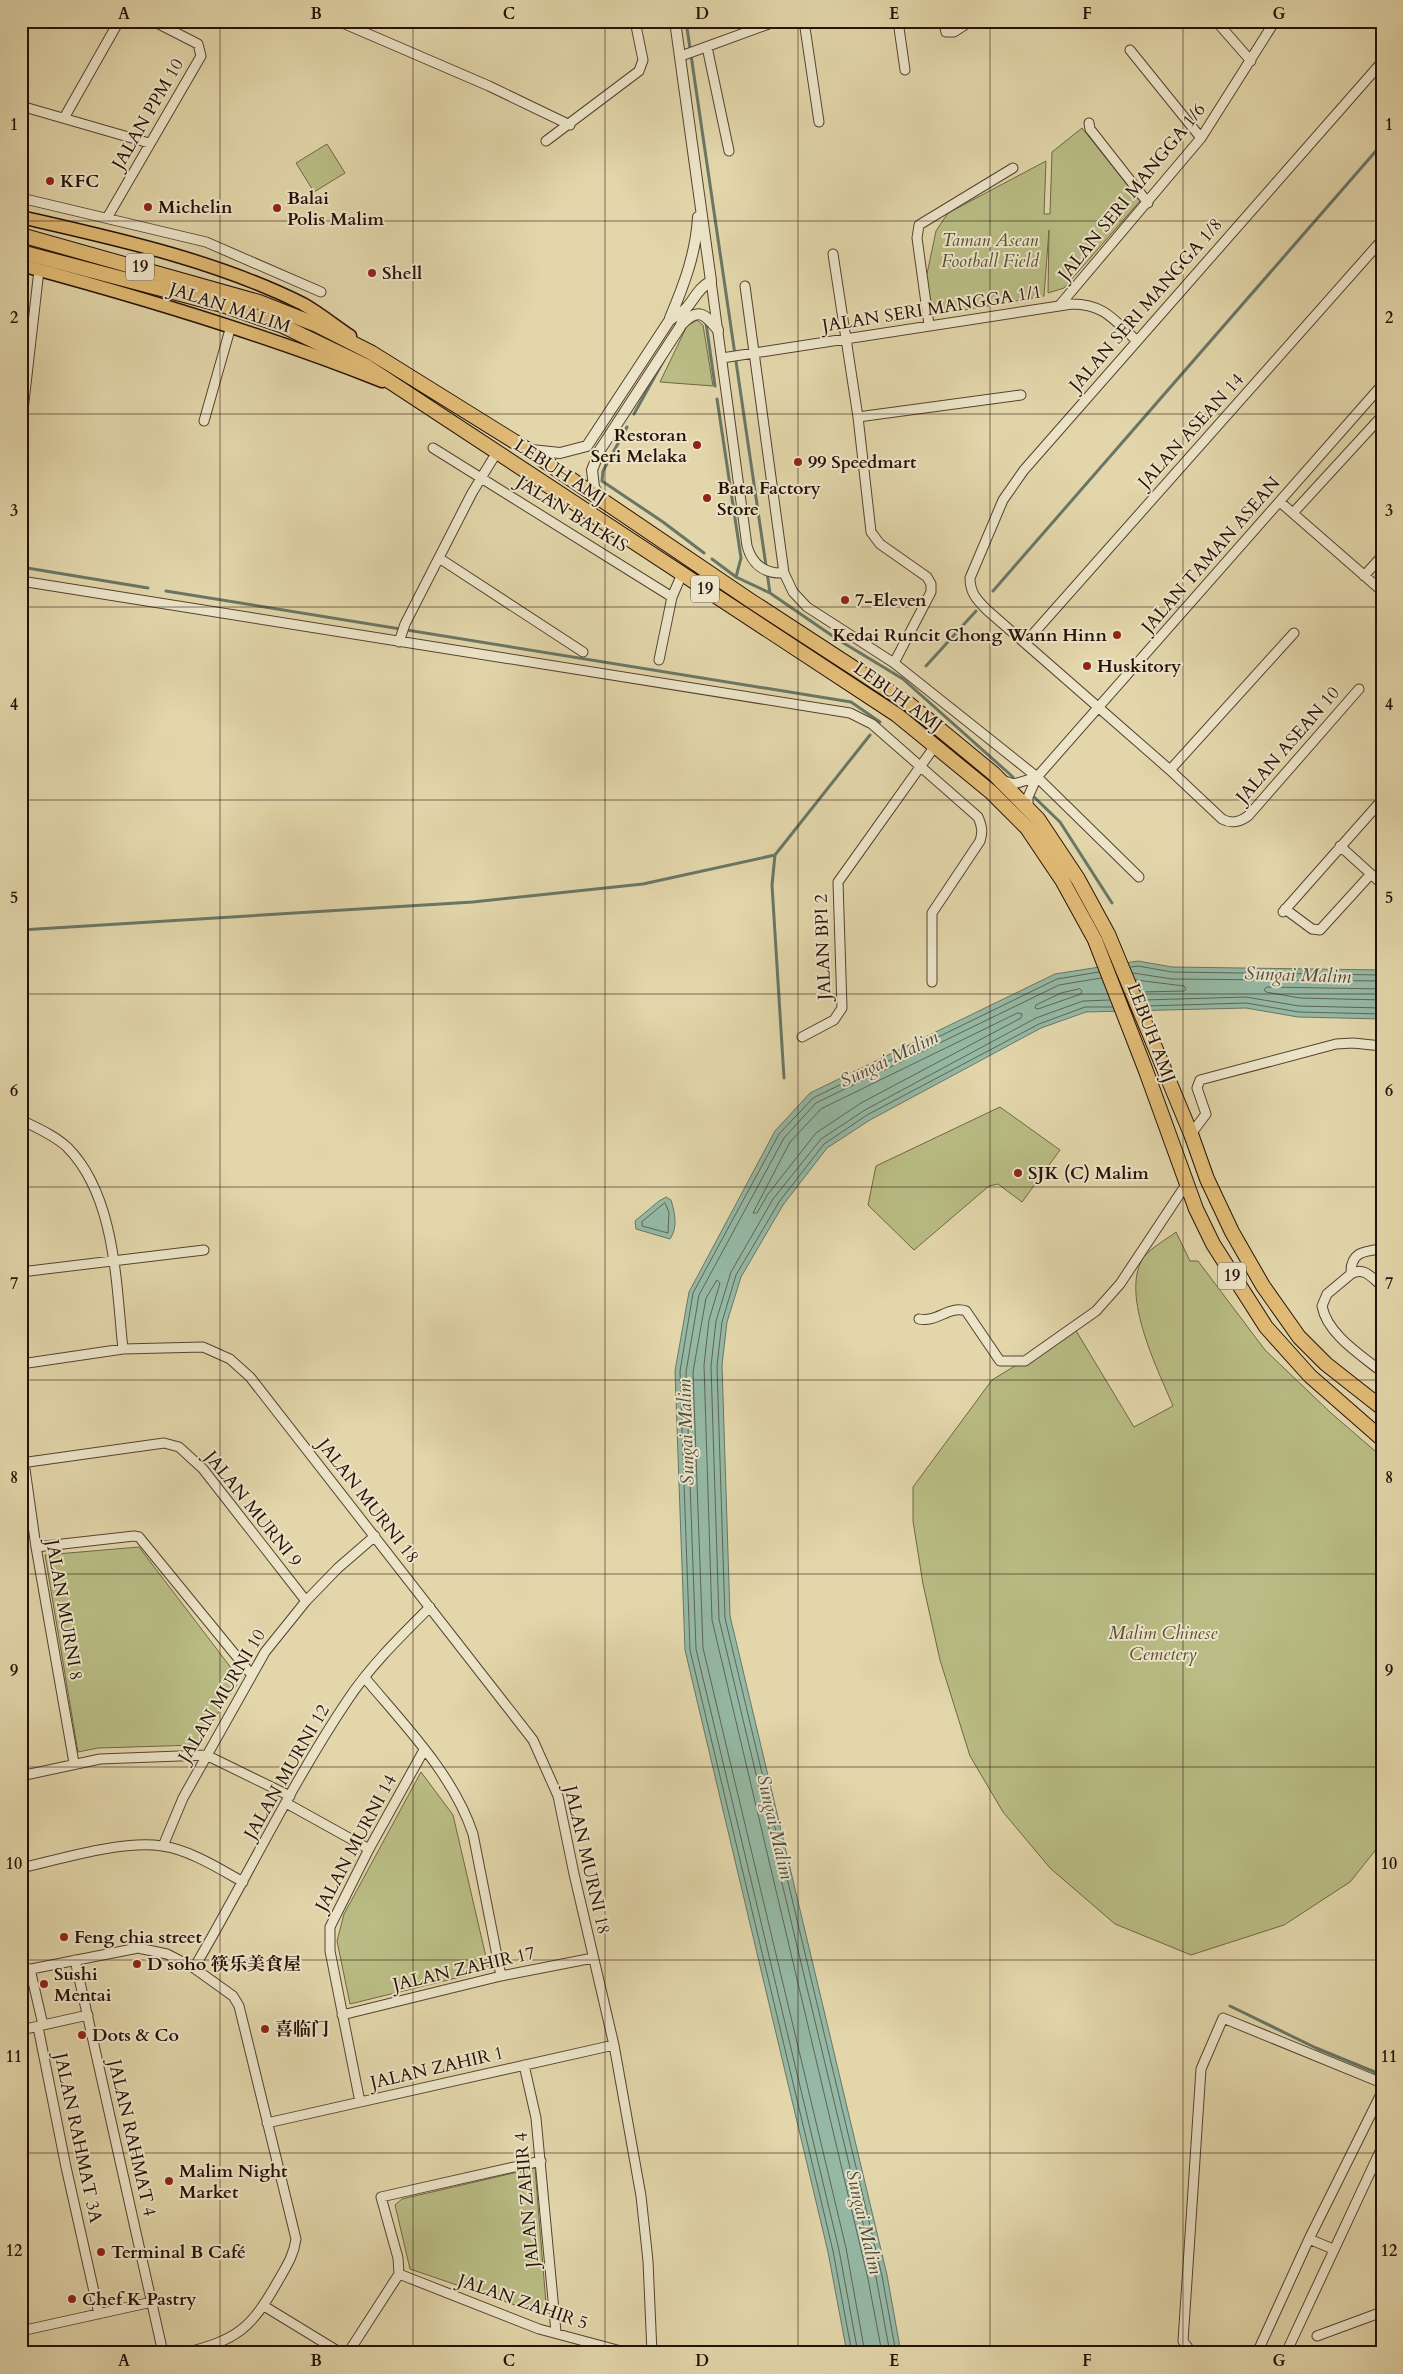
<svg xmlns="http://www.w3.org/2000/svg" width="1403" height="2374" font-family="Cardo,'Noto Serif SC',serif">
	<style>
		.green { fill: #b9bc84; stroke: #706646 }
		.water { fill: #95b9a5; stroke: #697666 }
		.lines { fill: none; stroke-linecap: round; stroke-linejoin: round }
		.shore { stroke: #5e6556; stroke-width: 1 }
		.stream { stroke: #697666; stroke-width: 3 }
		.minor-casing { stroke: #554230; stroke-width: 11 }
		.tertiary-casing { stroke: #554230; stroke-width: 12 }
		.primary-casing { stroke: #261108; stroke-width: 15 }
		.trunk-casing { stroke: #261108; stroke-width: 16 }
		.minor { stroke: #ece4c8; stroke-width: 9 }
		.tertiary { stroke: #ece4c8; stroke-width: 10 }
		.primary { stroke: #e1bb75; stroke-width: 12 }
		.trunk { stroke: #e1bb75; stroke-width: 14 }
		.grid { fill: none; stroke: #261108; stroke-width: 1; stroke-opacity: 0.55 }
		.poi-dot { fill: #8f2418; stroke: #ece4c8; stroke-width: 2 }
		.labels { text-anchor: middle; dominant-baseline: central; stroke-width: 4; stroke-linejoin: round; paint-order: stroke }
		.shield { fill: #ece4c8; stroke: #615042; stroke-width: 1 }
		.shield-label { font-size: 16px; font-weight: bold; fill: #261108 }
		.street-label { font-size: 18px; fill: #261108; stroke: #ece4c8 }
		.poi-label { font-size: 18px; font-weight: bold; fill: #261108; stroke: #ece4c8; text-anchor: start }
		.park-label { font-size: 18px; font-style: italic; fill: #594d33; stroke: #ece4c8 }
		.water-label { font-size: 19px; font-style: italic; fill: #4d4c3f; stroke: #ece4c8 }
		.neatline { fill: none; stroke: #261108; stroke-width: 2 }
		.grid-label { font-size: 16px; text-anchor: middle; font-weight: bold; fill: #261108 }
	</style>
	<rect width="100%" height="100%" fill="#e2d6aa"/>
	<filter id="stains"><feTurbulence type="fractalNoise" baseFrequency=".004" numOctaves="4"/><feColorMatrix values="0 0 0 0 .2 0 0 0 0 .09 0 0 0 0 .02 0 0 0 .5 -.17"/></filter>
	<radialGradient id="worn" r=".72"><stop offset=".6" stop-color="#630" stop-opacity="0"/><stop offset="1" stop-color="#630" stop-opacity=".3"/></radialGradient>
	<!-- green -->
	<path class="green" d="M1082 128 1140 201 1064 288 1048 293 1049 230 1044 296 936 315 923 293 936 231 948 213 1046 161 1044 214H1050L1052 152Z
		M327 144 345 173 314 192 296 163Z
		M697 320 703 325 713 386 660 382 687 326Z
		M1000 1107 1060 1150 1022 1202 998 1184 989 1186 914 1250 868 1205 876 1166Z
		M1176 1232 1190 1261H1198L1265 1350 1331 1413 1382 1457V1842L1350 1882 1284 1925 1191 1955 1115 1924 1050 1868 1003 1812 970 1756 940 1660 923 1584 913 1521V1487L992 1380 1075 1329 1134 1427 1173 1406C1158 1370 1120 1295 1143 1258 1148 1250 1168 1238 1176 1232Z
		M139 1547 235 1673 237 1684 197 1745 98 1748 78 1752 45 1555Z
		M421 1772 453 1815 489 1970 350 2004 337 1941 344 1914Z
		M535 2168 547 2316 410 2269 395 2205 402 2199Z"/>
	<!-- water -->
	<path class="water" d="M1138 961 1172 967 1382 970V1019L1298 1017 1246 1008 1086 1012 1041 1028 870 1120 827 1148 783 1205 741 1277 727 1322 722 1365 730 1616 887 2275 901 2353H847L828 2252 685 1650 675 1371 689 1292 775 1131 810 1093 1055 974Z
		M666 1197 671 1200C675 1213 678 1228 670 1239L636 1229 635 1221 659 1201Z"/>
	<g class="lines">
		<!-- shore -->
		<path class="shore" d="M1131 967 1138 966 1172 972 1382 975
			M1133 973 1172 979 1382 981
			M1136 980 1184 986 1186 989 1184 991 1141 992
			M1080 989 1082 991 1081 994 1038 1009 1035 1008 1036 1005 1061 993Z
			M1382 989 1267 987 1264 990 1266 992 1300 998 1382 1000
			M1144 1000 1246 997 1299 1006 1382 1008
			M1147 1006 1246 1003 1299 1012 1382 1014
			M1018 1013 1022 1014 1021 1018 861 1103 816 1133 768 1194 757 1213H753L790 1142 821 1109Z
			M665 1203 669 1212 668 1233 642 1226V1222Z
			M852 2353 833 2251 690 1650 680 1371 693 1293 779 1134 813 1098 1057 979 1099 972
			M858 2353 839 2250 696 1649 686 1372 699 1295 784 1138 816 1103 1059 985 1101 978
			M865 2353 846 2248 703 1648 693 1372 706 1298 717 1280 720 1283 709 1320 704 1365 712 1620 868 2279 882 2353
			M890 2353 876 2277 719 1619 711 1366 716 1321 731 1272 773 1199 821 1139 865 1110 1036 1018 1083 1001 1110 1000
			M896 2353 882 2276 725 1618 717 1366 722 1322 736 1275 779 1202 824 1144 867 1115 1039 1024 1085 1007H1112"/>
		<!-- stream -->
		<path class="stream" d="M686 21 770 593
			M703 320 706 323 715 386
			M717 399 741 558 736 577
			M634 414 665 358
			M627 427 603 471 602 481 663 522 704 553
			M712 559 736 577 770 593 837 639 903 679 1013 777
			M21 567 148 588
			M166 591 851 702 880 722
			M993 591 1382 144
			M926 666 976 611
			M1033 796 1060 822 1112 903
			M21 930 473 902 643 884 775 855
			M784 1078 772 885 775 855 870 735
			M1230 2006 1316 2048 1382 2075"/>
		<defs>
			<path id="minor" d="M338 21 489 86 570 125
				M804 21 819 122
				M898 21 905 70
				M943 21 946 32H954L971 21
				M1216 21 1251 61
				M707 47 729 151
				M1130 50 1201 138
				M681 56 777 21
				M21 106 149 143
				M64 118 119 21
				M1089 123 1090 129 1148 203
				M546 141 639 71 643 60 635 21
				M21 198 206 242 321 292
				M107 218 201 56 198 44 153 21
				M833 254 858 417 871 532 880 544 927 577 931 584V592L894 663
				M711 281 747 546C752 564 764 574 784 573
				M745 286 784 573 793 592 807 607 894 663 1037 777 1139 877
				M1059 306 1201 138 1275 21
				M929 325 917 238 919 225 1013 168
				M722 358 1072 304C1104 304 1114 320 1136 340
				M858 417 1021 395
				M204 421 231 326
				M21 428 39 270
				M433 448 672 597 682 574
				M1280 502 1382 591
				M1293 513 1382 416
				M439 558 583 652
				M1364 576 1382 556
				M21 581 850 713 872 724 978 817C982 826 983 832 980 841L932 913V982
				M399 642 405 624 472 493 497 452
				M1025 643 1382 240
				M659 660 672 597
				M1359 689 1249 815C1241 822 1231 824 1222 819L1170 770 987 610C977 600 970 593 970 578L1003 500 1024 470 1382 62
				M1170 770 1294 633
				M1002 780 1014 784 1037 777 1382 385
				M1028 808V797L1037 777
				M1340 846 1382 884
				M1285 909 1312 929 1320 930 1370 875
				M1283 912 1382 800
				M802 1037 834 1020 842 1008 838 882 935 746
				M21 1120C37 1128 54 1135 67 1147 116 1196 116 1285 123 1349
				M1191 1134 1206 1114 1197 1088 1200 1080 1336 1044 1353 1043 1382 1046
				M1382 1249C1364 1251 1350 1252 1351 1274L1327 1294 1322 1306C1327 1334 1361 1355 1382 1372
				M21 1272 204 1250
				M1351 1274C1364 1266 1372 1278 1382 1286
				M919 1319C937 1323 949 1305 966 1311L1000 1361H1025L1096 1311 1120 1284 1187 1183
				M21 1364 123 1349 203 1347 230 1359 250 1377 533 1740 558 1796 574 1874 614 2045 641 2196 648 2261 652 2353
				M24 1462 36 1547 74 1763
				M21 1463 164 1443 179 1447 203 1469 306 1601
				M36 1547 134 1536 139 1537 251 1674
				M365 1678C405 1726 453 1774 473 1834L501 1976
				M21 1776 100 1759 206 1755 290 1796
				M286 1803 369 1849
				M163 1846 183 1798 265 1652 306 1601 338 1568 375 1536
				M21 1868C61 1859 122 1840 162 1846 188 1849 220 1869 243 1882
				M75 1960 163 2353
				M194 1968C246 1880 290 1786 347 1701 370 1666 401 1636 430 1607
				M30 1969 43 2025
				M21 1971 138 1948 167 1954 194 1968 233 1996 239 2006 296 2239C294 2255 286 2267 278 2281 251 2329 237 2340 184 2353
				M342 2015 501 1976 593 1958
				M38 2027 66 2167 99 2314
				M21 2030 88 2015
				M524 2065 536 2118 556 2332
				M360 2102 330 1951V1927L369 1849 424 1750
				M267 2123 614 2045
				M1309 2239 1333 2249
				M399 2274 539 2329 621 2351 639 2353
				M264 2306 341 2353
				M21 2331 152 2302
				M1317 2336 1382 2312
				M348 2353 399 2274 398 2258 381 2197 541 2161
				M1192 2353 1183 2341 1201 2069 1223 2018 1382 2083
				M1257 2353 1309 2239 1382 2092
				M1286 2353 1382 2147"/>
			<path id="tertiary" d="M670 318C684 285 696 253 698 217
				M682 324C698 307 705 314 718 330
				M531 450 560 453 587 446 669 321C674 316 677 315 682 312 693 304 695 290 711 281L675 21
				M600 497 594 487 592 470 600 450 680 327 684 318 682 312"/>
			<path id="primary" d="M21 217C117 239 215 260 303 304 319 313 335 326 350 336
				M21 265C144 298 264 334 382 381"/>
			<path id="trunk" d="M21 235 259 302 317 325 372 353 528 450 751 601 909 704 994 774 1038 819 1078 879 1108 934 1191 1134 1207 1179 1232 1232 1263 1286 1299 1337 1326 1364 1382 1408
				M21 252 222 305 283 326 366 366 897 715 991 792 1027 828 1062 880 1095 940 1146 1071 1196 1209 1213 1244 1266 1327 1310 1376 1382 1439"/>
		</defs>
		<!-- minor casing -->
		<use href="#minor" class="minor-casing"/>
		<!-- tertiary casing -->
		<use href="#tertiary" class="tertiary-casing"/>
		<!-- primary casing -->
		<use href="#primary" class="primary-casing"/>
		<!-- trunk casing -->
		<use href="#trunk" class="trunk-casing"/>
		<!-- minor -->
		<use href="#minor" class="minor"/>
		<!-- tertiary -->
		<use href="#tertiary" class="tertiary"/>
		<!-- primary -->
		<use href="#primary" class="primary"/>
		<!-- trunk -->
		<use href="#trunk" class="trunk"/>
	</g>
	<!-- grid -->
	<path class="grid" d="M220 21V2353M413 21V2353M605 21V2353M798 21V2353M990 21V2353M1183 21V2353M21 221H1382M21 414H1382M21 607H1382M21 800H1382M21 994H1382M21 1187H1382M21 1380H1382M21 1574H1382M21 1767H1382M21 1960H1382M21 2153H1382"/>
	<!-- markers -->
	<g class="poi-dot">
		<circle cx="50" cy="181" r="5"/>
		<circle cx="148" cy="207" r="5"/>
		<circle cx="277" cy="208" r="5"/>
		<circle cx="372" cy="273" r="5"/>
		<circle cx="697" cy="445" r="5"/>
		<circle cx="798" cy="462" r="5"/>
		<circle cx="707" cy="498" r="5"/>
		<circle cx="845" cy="600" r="5"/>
		<circle cx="1117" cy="635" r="5"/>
		<circle cx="1087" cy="666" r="5"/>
		<circle cx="1018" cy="1173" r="5"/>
		<circle cx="64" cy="1937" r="5"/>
		<circle cx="137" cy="1964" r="5"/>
		<circle cx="44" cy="1984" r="5"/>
		<circle cx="265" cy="2029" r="5"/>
		<circle cx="82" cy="2035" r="5"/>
		<circle cx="169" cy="2181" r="5"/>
		<circle cx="101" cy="2252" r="5"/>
		<circle cx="72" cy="2299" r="5"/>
	</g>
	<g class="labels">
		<!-- shield labels -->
		<g class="shield">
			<rect x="126" y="253.5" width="28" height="27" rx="4"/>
			<rect x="691" y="575.5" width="28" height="27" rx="4"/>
			<rect x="1218" y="1262.5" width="28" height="27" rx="4"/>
		</g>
		<g class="shield-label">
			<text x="140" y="267">19</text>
			<text x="705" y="589">19</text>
			<text x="1232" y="1276">19</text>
		</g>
		<!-- street labels -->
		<g class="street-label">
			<text transform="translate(148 114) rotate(-60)">JALAN PPM 10</text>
			<text transform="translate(1132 192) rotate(-51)">JALAN SERI MANGGA 1/6</text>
			<text transform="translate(1146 305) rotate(-49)">JALAN SERI MANGGA 1/8</text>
			<text transform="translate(230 308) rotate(18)">JALAN MALIM</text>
			<text transform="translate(932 309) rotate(-9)">JALAN SERI MANGGA 1/1</text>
			<text transform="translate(1191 431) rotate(-48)">JALAN ASEAN 14</text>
			<text transform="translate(560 472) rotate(33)">LEBUH AMJ</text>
			<text transform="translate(572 514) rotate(32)">JALAN BALKIS</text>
			<text transform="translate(1211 555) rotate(-49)">JALAN TAMAN ASEAN</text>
			<text transform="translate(898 697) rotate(36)">LEBUH AMJ</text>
			<text transform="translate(1288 745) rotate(-49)">JALAN ASEAN 10</text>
			<text transform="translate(823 947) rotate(-92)">JALAN BPI 2</text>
			<text transform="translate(1151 1033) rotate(69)">LEBUH AMJ</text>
			<text transform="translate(368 1501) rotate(52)">JALAN MURNI 18</text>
			<text transform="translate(253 1509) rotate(51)">JALAN MURNI 9</text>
			<text transform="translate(64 1610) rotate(80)">JALAN MURNI 8</text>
			<text transform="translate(222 1696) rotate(-59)">JALAN MURNI 10</text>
			<text transform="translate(287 1772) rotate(-60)">JALAN MURNI 12</text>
			<text transform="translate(356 1843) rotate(-62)">JALAN MURNI 14</text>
			<text transform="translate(587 1860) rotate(77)">JALAN MURNI 18</text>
			<text transform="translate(464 1969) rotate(-13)">JALAN ZAHIR 17</text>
			<text transform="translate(437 2068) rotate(-13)">JALAN ZAHIR 1</text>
			<text transform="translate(78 2138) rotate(78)">JALAN RAHMAT 3A</text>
			<text transform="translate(132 2138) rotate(77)">JALAN RAHMAT 4</text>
			<text transform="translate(527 2200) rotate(-95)">JALAN ZAHIR 4</text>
			<text transform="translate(523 2302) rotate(19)">JALAN ZAHIR 5</text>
		</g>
		<!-- poi labels -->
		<g class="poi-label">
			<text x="60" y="181">KFC</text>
			<text x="287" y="198">Balai<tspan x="287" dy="21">Polis Malim</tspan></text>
			<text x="158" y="207">Michelin</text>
			<text x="382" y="273">Shell</text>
			<text x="687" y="435" text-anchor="end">Restoran<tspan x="687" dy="21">Seri Melaka</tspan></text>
			<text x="808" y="462">99 Speedmart</text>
			<text x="717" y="488">Bata Factory<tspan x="717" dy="21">Store</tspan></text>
			<text x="855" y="600">7-Eleven</text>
			<text x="1107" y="635" text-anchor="end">Kedai Runcit Chong Wann Hinn</text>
			<text x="1097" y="666">Huskitory</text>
			<text x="1028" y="1173">SJK (C) Malim</text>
			<text x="74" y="1937">Feng chia street</text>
			<text x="147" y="1964">D soho 筷乐美食屋</text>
			<text x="54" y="1974">Sushi<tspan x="54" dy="21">Mentai</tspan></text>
			<text x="275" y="2029">喜临门</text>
			<text x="92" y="2035">Dots &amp; Co</text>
			<text x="179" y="2171">Malim Night<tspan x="179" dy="21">Market</tspan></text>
			<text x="111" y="2252">Terminal B Café</text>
			<text x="82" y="2299">Chef K Pastry</text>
		</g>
		<!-- park labels -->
		<g class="park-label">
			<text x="990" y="240">Taman Asean<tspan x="990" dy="21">Football Field</tspan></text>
			<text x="1163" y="1633">Malim Chinese<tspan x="1163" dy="21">Cemetery</tspan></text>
		</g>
		<!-- water labels -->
		<g class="water-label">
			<text transform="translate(1298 975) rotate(2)">Sungai Malim</text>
			<text transform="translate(889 1059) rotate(-26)">Sungai Malim</text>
			<text transform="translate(686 1432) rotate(-92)">Sungai Malim</text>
			<text transform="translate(775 1827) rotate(77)">Sungai Malim</text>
			<text transform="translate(864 2222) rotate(77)">Sungai Malim</text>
		</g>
	</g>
	<!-- margin -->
	<rect width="1403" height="2374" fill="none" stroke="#e2d6aa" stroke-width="55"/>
	<rect x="28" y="28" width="1348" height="2318" class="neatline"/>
	<g class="grid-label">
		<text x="124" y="19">A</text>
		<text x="316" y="19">B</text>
		<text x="509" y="19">C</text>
		<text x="702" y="19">D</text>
		<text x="894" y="19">E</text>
		<text x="1087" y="19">F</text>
		<text x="1279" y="19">G</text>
		<text x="14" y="130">1</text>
		<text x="1389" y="130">1</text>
		<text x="14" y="323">2</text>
		<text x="1389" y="323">2</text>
		<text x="14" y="516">3</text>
		<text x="1389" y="516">3</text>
		<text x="14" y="710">4</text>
		<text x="1389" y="710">4</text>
		<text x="14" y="903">5</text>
		<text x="1389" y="903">5</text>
		<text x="14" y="1096">6</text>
		<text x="1389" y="1096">6</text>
		<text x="14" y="1289">7</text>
		<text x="1389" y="1289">7</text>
		<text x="14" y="1483">8</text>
		<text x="1389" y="1483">8</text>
		<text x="14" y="1676">9</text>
		<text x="1389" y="1676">9</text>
		<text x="14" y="1869">10</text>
		<text x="1389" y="1869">10</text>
		<text x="14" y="2062">11</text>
		<text x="1389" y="2062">11</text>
		<text x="14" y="2256">12</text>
		<text x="1389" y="2256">12</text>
		<text x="124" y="2366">A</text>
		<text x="316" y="2366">B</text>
		<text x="509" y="2366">C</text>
		<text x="702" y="2366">D</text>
		<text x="894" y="2366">E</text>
		<text x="1087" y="2366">F</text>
		<text x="1279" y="2366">G</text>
	</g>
	<rect width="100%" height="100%" filter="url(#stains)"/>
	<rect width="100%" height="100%" fill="url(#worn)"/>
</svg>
